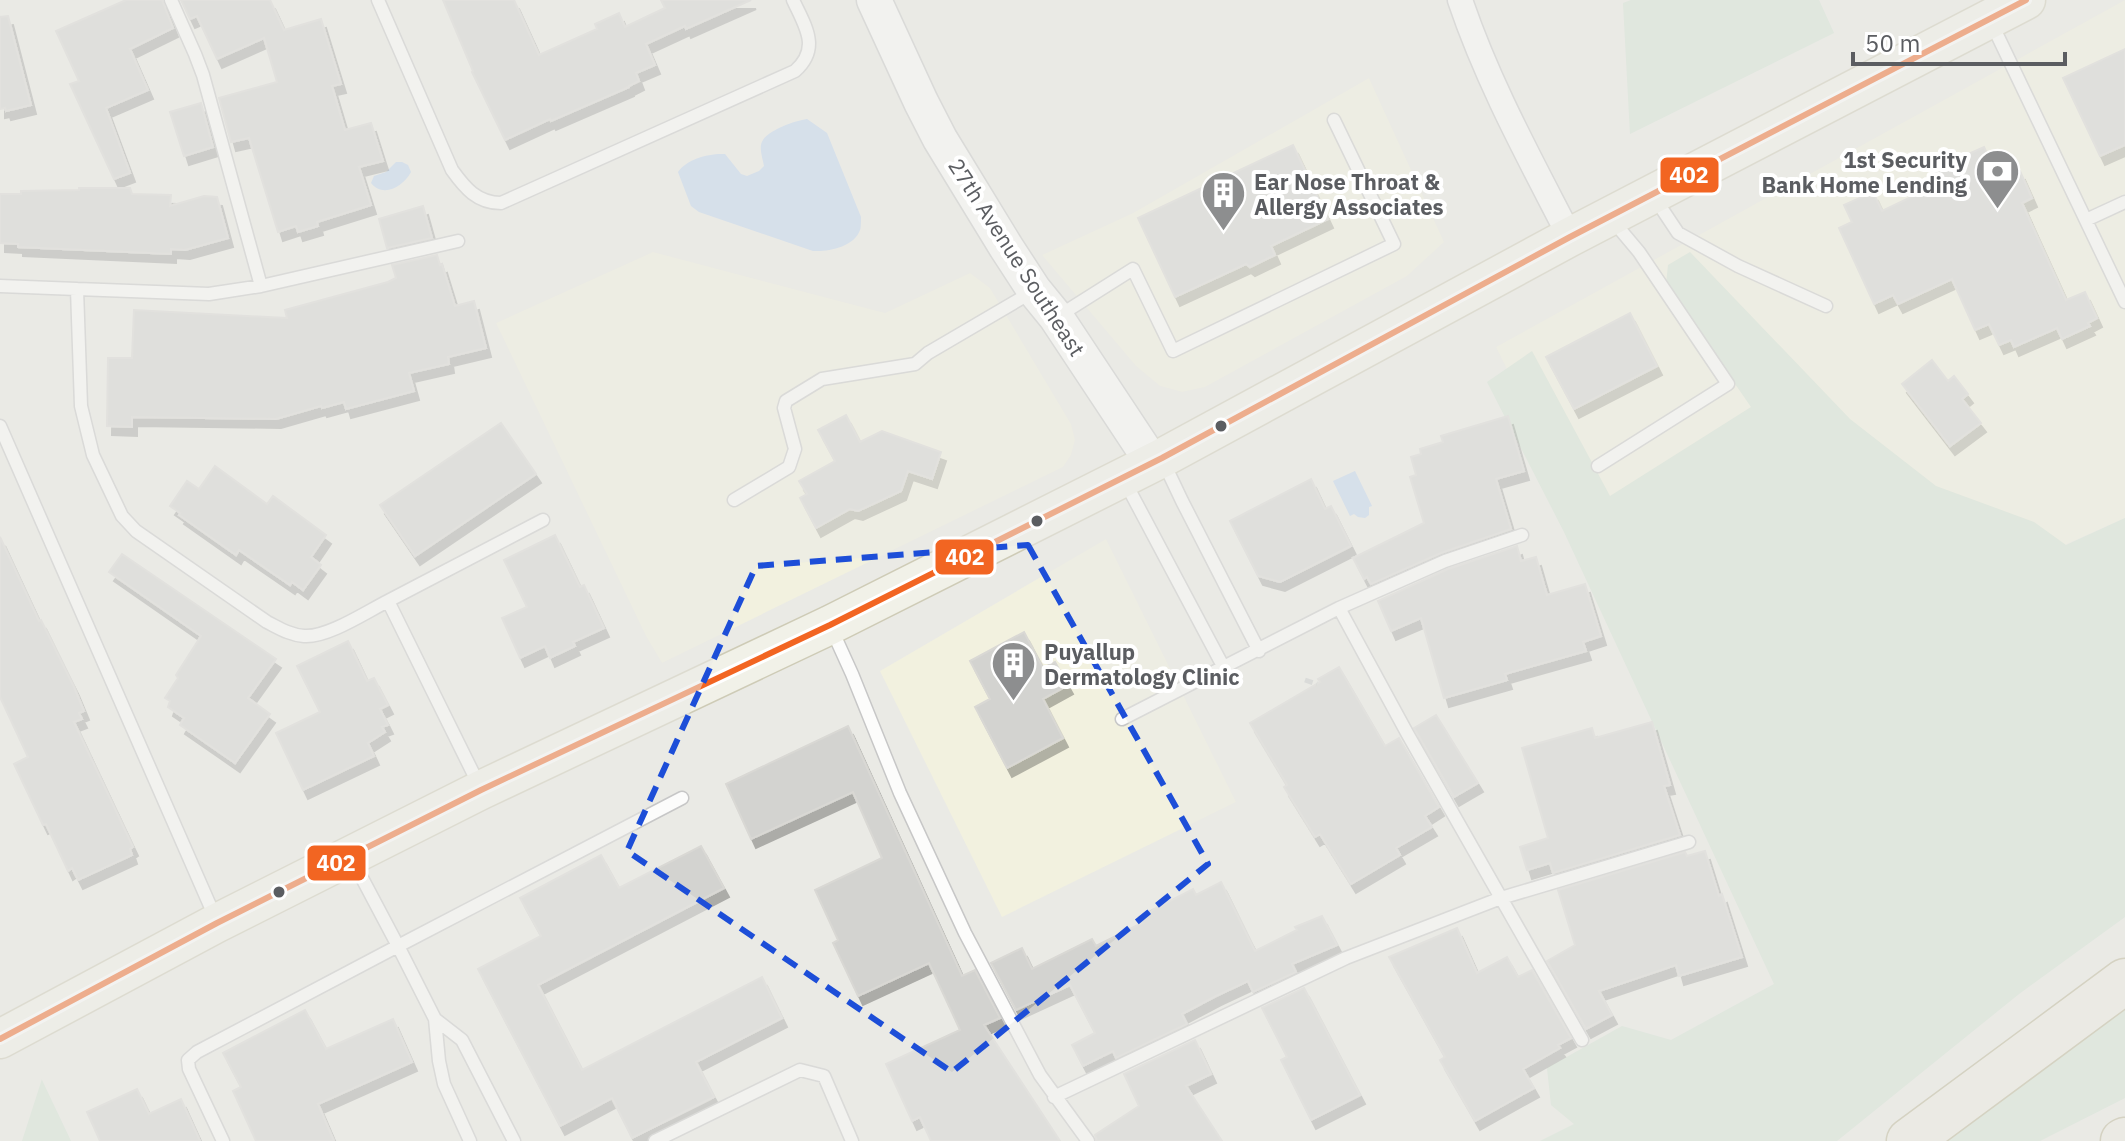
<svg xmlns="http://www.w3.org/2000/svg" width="2125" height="1141" font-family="'IBM Plex Sans',sans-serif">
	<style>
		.commercial { fill: #f2f1df }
		.green { fill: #d4e4d4 }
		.water { fill: #bed4f0 }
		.building { fill: #d3d3d0; stroke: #d9d8d4; stroke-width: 2; filter: url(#shadow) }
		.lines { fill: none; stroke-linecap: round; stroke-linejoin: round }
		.lane-casing { stroke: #c7c7c7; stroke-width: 15 }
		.street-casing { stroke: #c7c7c7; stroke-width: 27 }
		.secondary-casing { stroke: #c7c8c7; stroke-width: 37 }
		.primary-casing { stroke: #cecbb6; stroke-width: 41 }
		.highway-casing { stroke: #bcb697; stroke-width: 47 }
		.path { stroke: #c8cbc9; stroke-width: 5; stroke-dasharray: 8 4; stroke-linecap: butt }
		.lane { stroke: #fcfcfb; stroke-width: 12 }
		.street { stroke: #fcfcfb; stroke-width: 24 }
		.secondary { stroke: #fcfcfb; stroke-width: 34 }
		.primary { stroke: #f1f1e8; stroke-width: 38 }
		.highway { stroke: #edece2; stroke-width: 44 }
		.bus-1-casing { stroke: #fff; stroke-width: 12 }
		.bus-1 { stroke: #f26522; stroke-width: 6 }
		.marked { fill: none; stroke: #1d4ed8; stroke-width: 6; stroke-dasharray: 16 10; stroke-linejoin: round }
		.bus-dot { fill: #5b5d61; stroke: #fff; stroke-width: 3 }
		.labels { text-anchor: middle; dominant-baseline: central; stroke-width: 8; stroke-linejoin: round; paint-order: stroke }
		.poi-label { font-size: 22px; font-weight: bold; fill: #5b5d61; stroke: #fff; text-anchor: start }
		.street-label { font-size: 22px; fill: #5b5d61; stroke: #fff }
		.line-badge { stroke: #fff; stroke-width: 3 }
		.badge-label { font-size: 22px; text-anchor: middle; font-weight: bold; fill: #fff }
	</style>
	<defs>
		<filter id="shadow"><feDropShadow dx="5" dy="9" stdDeviation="0" flood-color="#0004"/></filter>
	</defs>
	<rect width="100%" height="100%" fill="#eaeae5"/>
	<!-- commercial -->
	<path class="commercial" d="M2125 0V518L1679 717 1496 347Z
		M1369 78 1444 242 1407 276 1205 387 1182 392 1160 386 1136 366 1042 255 1133 213Z
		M653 252 885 313 970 273 990 288 1071 424 1075 440 1071 455 1063 467 662 663 646 636 496 323Z
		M1106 539 1236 802 1002 917 880 671Z"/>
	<!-- green -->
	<path class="green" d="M1631 0H1819L1834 33 1630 134 1623 3Z
		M1690 252 1850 419 1936 486 2034 522 2066 545 2125 518V917L2019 994 1837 1141H1540L1574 1124 1551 1105 1547 1068 1622 1026 1671 1040 1774 984 1564 532 1487 382 1532 351 1610 496 1751 407 1666 284 1668 265Z
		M2125 1006V1098L2040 1141H1940Z
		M42 1079V1080L71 1141H22Z"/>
	<!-- water -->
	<path class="water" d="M807 119 827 133 861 217C861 218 861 229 860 230 854 247 828 252 813 251L699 212 691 206 678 172C687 159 709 153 725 154L741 174 747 176 759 171 764 166C763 160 760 151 761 145 763 131 795 121 807 119Z
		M396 162H402L408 165 411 172C403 187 383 198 371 183L374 176 386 172Z
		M1355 471 1372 506 1369 507V515L1365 518 1358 517 1354 514 1350 516 1333 481Z"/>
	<!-- building -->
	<path class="building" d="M126 0H162L173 28 130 49 148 90 106 108 130 173 114 179 70 84 79 81 56 31Z
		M181 0H270L284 30 321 19 341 84 332 86 345 130 371 123 383 161 359 167 371 205 317 222 318 226 298 232 296 226 278 232 249 138 231 142 219 98 277 82 264 38 217 59 197 16 190 19Z
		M443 0H514L539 55 597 29 595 24 619 13 625 27 665 8 661 0H751L686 29 685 26 646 44 655 65 636 73 639 81 629 86V87L551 121 550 119 505 140 472 72 473 71Z
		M8 16 31 105 6 111 5 108 0 109V17Z
		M2125 49V145L2100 156 2063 78Z
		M201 103 213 147 184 156 170 112Z
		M1293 145 1328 219 1271 246 1275 255 1250 267 1246 264 1175 297 1138 218Z
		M1984 147 1999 180 2020 171 2032 198 2022 203 2066 300 2085 292 2097 318 2088 323 2090 326 2062 339 2057 328 2014 347 2011 340 1999 345 1989 324 1975 330 1952 279 1898 304 1893 295 1874 304 1839 228 1852 222 1844 205 1873 192 1882 211 1926 190 1925 187 1935 182 1930 171Z
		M79 188H130L132 194 171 195 170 206 204 196 217 197 228 238 185 250 171 249V254L18 247V244L0 243V194H21V191L79 190Z
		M423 206 432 238 387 248 379 219Z
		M437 255 440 265 442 264 455 306 474 301 486 348 448 357 449 364 409 373 414 391 346 409 344 402 322 408 321 406 276 419 132 417V427L107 426 108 358H132L134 310 287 318 285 310 388 282 396 278 392 265Z
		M1630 313 1657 366 1574 409 1546 357Z
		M1932 360 1948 381 1954 376 1968 394 1962 399 1981 423 1950 446 1902 384Z
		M846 415 860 442 882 431 941 452 932 479 908 471 901 491 858 511 850 509 816 528 800 498 807 494 799 481 835 461 818 430Z
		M1508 416 1524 471 1496 479 1511 529 1441 553 1371 584 1367 577 1364 579 1353 558 1424 523 1410 477 1416 475 1411 457 1421 454 1420 449 1443 442 1441 436Z
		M501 423 536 474 415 556 380 505Z
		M215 466 267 504 273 496 326 535 311 557 321 565 303 590 292 582 290 585 239 550 236 555 179 515 180 513 170 506 187 481 199 489Z
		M1311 479 1325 509 1331 506 1351 546 1280 582 1258 576 1230 521Z
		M555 535 580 587 584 585 604 628 573 642 575 646 550 658 545 646 520 658 502 618 527 607 504 560Z
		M0 537 39 621 41 620 74 687 84 711 79 713 82 719 74 722 133 847 130 849 132 855 78 880 72 868 68 871 46 824 43 825 14 764 28 757 0 697Z
		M1517 546 1521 561 1536 557 1547 595 1585 584 1601 636 1583 642 1586 651 1505 674 1507 680 1444 698 1421 618 1391 631 1378 601 1448 569Z
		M122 554 276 659 248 698 270 714 235 763 180 725 184 718 168 707 170 701 165 698 178 678 176 675 201 636 109 572Z
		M1024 632 1043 668 1055 662 1068 685 1043 699 1063 738 1007 768 975 707 990 699 970 661Z
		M348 641 367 681 374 678 388 705 380 709 388 725 382 727 385 732 368 743 374 756 303 790 276 733 320 712 297 666Z
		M1339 667 1385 746 1399 738 1439 807 1425 816 1432 827 1396 848 1400 855 1351 884 1320 834 1315 837 1284 787 1287 785 1250 723 1320 682 1318 679Z
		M1436 715 1478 783 1454 797 1414 728Z
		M1652 722 1670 785 1664 786 1680 835 1553 873 1550 863 1527 870 1520 847 1548 838 1522 748 1592 728 1595 738Z
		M848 726 962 976 975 970 1000 1018 984 1025 1060 1141H931L920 1117 912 1121 886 1064 960 1030 929 963 858 996 833 943 838 940 815 890 882 858 853 792 751 839 726 784Z
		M701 846 724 888 538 985 582 1070 762 977 782 1018 696 1062 714 1097 632 1138 612 1098 560 1126 478 969 541 936 520 898 601 855 619 888Z
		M1705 851 1719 896 1722 894 1742 957 1679 976 1676 965 1599 991 1612 1015 1586 1029 1547 961 1575 945 1558 890 1685 852 1687 856Z
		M1221 882 1255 951 1297 930 1295 927 1322 916 1337 945 1292 964 1296 972 1253 992 1248 981 1216 996 1182 1014 1187 1024 1116 1058 1113 1051 1083 1066 1072 1045 1095 1033 1070 985 1016 1010 991 963 1022 948 1032 969 1092 939 1096 946 1142 923 1139 917 1193 889 1196 895Z
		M1457 928 1477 973 1507 957 1518 977 1532 970 1571 1038 1558 1045 1560 1048 1523 1069 1534 1088 1475 1121 1440 1060 1445 1057 1389 957Z
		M1304 988 1360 1095 1311 1120 1281 1060 1287 1057 1262 1008Z
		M305 1010 326 1049 393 1019 412 1062 318 1104 334 1141H256L233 1091 241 1087 223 1053Z
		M1195 1040 1211 1074 1186 1086 1222 1141H1097L1095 1135 1139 1106 1124 1074Z
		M137 1089 149 1114 181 1099 200 1141H100L87 1112Z"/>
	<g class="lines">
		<defs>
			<path id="lane" d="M171 0 195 54 203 75 261 286 209 294 77 289 81 406 93 455 122 516 136 531 267 622C279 628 290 635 304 636 327 638 366 612 388 601L480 787
				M378 0 452 170C465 188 477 203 501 203L795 71C821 48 805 26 793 0
				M1991 22 2125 302
				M1654 197 1678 233 1738 266 1826 306
				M2086 220 2125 202
				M0 286 77 289
				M261 286 458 241
				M1057 317 1133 269 1173 351 1394 244 1334 120
				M0 426 215 917
				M1163 461 1182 501 1259 651
				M1598 466 1728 384 1639 252 1613 221
				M1124 480 1224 668
				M734 500 789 467 795 449 784 408 786 401 822 379 915 364 928 353 1032 292
				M388 601 543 520
				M1339 608 1407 733 1582 1040
				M832 630 852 674 900 793 965 933 1040 1075 1088 1141
				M1122 719 1339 608 1445 561 1522 535
				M353 861 398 946 682 798
				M435 1019 462 1040 514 1141
				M1054 1097 1346 958 1501 898 1689 842
				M223 1141 189 1069 188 1060 197 1052 398 946 435 1019 439 1061 444 1084 470 1141
				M655 1141 800 1070 824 1076 852 1141"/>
			<path id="street" d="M1460 0C1488 83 1530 159 1570 237"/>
			<path id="secondary" d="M874 0 921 102 940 139 1006 247 1034 290 1056 317 1152 462"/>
			<path id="primary" d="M0 1039 217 923 481 790 830 625 1162 458 1570 237 2026 0"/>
			<path id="highway" d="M1909 1141 2125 981
				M2123 1141 2125 1140"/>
		</defs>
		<!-- lane casing -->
		<use href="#lane" class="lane-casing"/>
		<!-- street casing -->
		<use href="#street" class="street-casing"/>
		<!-- secondary casing -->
		<use href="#secondary" class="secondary-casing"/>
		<!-- primary casing -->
		<use href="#primary" class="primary-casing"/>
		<!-- highway casing -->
		<use href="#highway" class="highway-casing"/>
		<!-- path -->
		<path class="path" d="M1305 680 1317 684"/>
		<!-- lane -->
		<use href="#lane" class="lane"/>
		<!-- street -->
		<use href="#street" class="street"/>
		<!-- secondary -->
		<use href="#secondary" class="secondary"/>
		<!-- primary -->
		<use href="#primary" class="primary"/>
		<!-- highway -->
		<use href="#highway" class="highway"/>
		<defs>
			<path id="bus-1" d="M0 1039 217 923 481 790 830 625 1162 458 1570 237 2026 0"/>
		</defs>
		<!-- bus-1 casing -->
		<use href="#bus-1" class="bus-1-casing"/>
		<!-- bus-1 -->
		<use href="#bus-1" class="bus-1"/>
	</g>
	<!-- marked area -->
	<path d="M0 0H2125V1141H0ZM1028 545 1208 864 952 1072 627 851 756 566Z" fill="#eaeae5" fill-opacity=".55" fill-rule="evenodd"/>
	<path class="marked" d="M1028 545 1208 864 952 1072 627 851 756 566Z"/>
	<!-- icons -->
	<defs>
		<symbol id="bank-pin" viewBox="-11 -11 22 30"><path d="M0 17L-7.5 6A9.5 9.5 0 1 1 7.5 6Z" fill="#8d8e8f" stroke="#fff"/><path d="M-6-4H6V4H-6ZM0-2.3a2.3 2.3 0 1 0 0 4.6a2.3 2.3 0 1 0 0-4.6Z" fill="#fff"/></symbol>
		<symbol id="building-pin" viewBox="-11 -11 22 30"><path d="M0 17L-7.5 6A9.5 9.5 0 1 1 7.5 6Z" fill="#8d8e8f" stroke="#fff"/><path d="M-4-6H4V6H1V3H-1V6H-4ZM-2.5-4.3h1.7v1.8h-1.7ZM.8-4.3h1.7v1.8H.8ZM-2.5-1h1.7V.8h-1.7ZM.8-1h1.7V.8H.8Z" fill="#fff"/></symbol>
	</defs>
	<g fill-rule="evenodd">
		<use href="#bank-pin" x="1972" y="146" width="51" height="69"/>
		<use href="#building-pin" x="1198" y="168" width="51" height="69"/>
		<use href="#building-pin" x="988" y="638" width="51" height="69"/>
	</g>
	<!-- markers -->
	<g class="bus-dot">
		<circle cx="1221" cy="426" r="7"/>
		<circle cx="1037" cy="521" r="7"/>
		<circle cx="279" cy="892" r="7"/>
	</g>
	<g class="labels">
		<!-- poi labels -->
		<g class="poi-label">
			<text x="1967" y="159" text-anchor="end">1st Security<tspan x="1967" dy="25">Bank Home Lending</tspan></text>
			<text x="1254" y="181">Ear Nose Throat &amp;<tspan x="1254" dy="25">Allergy Associates</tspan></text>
			<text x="1044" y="651">Puyallup<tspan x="1044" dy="25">Dermatology Clinic</tspan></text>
		</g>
		<!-- street labels -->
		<g class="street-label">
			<text transform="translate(1017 257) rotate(57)">27th Avenue Southeast</text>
		</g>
	</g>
	<g class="line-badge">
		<rect x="1659" y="156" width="61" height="38" rx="8" fill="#f26522"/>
		<rect x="934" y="538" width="61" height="38" rx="8" fill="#f26522"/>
		<rect x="306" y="844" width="61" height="38" rx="8" fill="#f26522"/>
	</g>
	<g class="badge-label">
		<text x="1689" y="183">402</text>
		<text x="965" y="565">402</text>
		<text x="336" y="871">402</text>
	</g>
	<!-- scale -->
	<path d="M1853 52v12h212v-12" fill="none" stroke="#5b5d61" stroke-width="4"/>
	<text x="1865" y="52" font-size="24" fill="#5b5d61" stroke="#ffffff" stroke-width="6" paint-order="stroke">50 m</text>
</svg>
